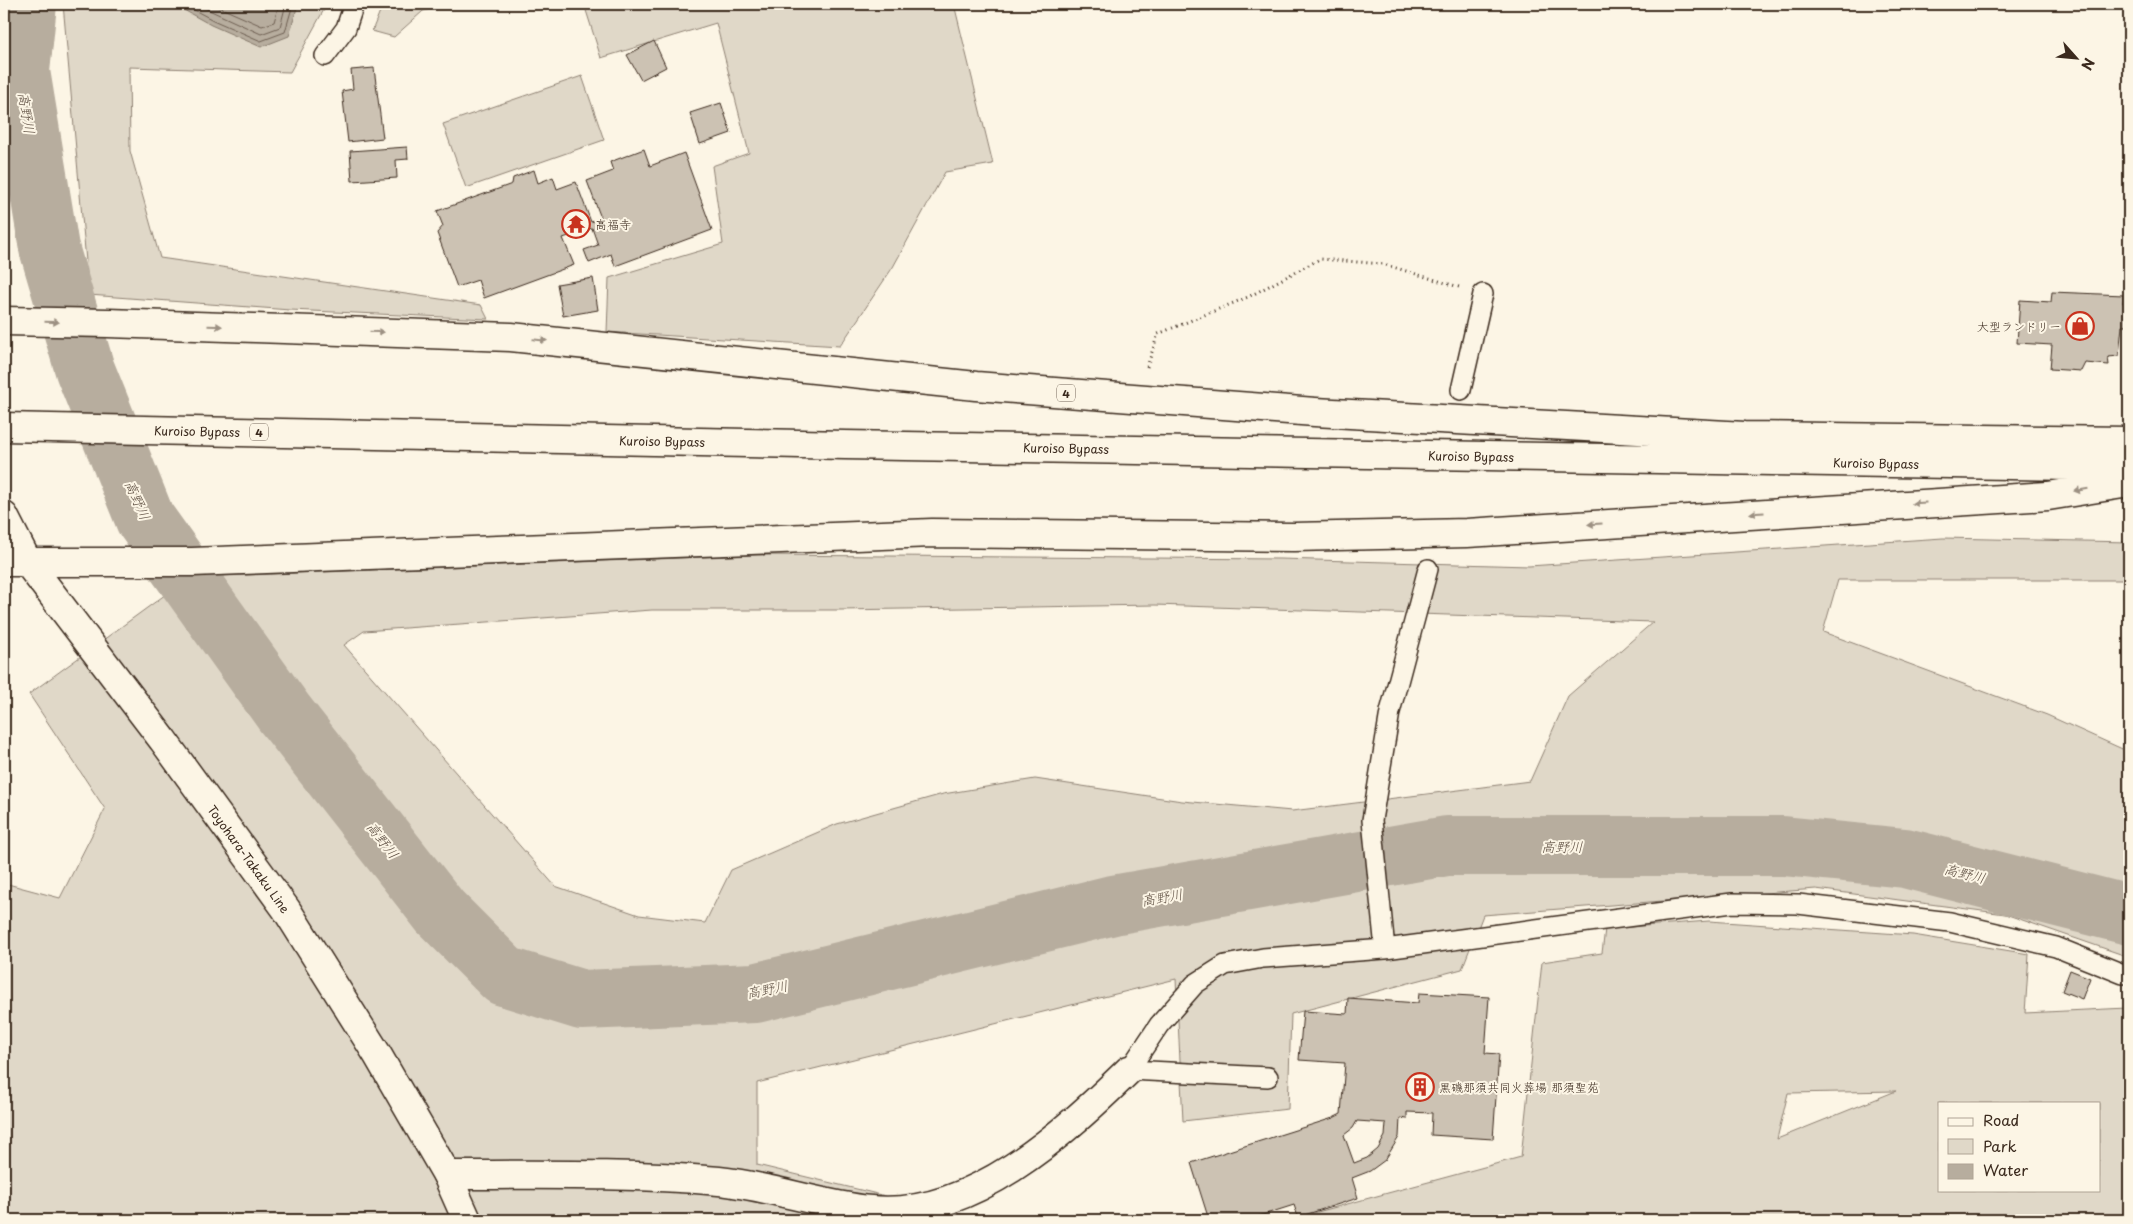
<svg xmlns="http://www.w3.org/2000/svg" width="2133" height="1224" font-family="'Playpen Sans','Klee One',sans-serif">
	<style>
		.green { fill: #e0d8c8; stroke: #8e8173; fill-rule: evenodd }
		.water { fill: #b7ad9e; stroke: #85796b }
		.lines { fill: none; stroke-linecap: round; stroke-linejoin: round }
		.shore { stroke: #6d5e51; stroke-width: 1 }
		.river { stroke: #b7ad9e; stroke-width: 60 }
		.building { fill: #ccc2b3; stroke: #3b2a1e; fill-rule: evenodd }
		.lane-casing { stroke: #3b2a1e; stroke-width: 22 }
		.street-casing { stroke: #3b2a1e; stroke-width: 31 }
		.secondary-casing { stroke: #3b2a1e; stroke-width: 31 }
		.highway-casing { stroke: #3b2a1e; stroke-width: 31 }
		.path { stroke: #3b2a1e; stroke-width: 3; stroke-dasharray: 1 4; stroke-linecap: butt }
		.lane { stroke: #fcf5e5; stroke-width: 19 }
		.street { stroke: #fcf5e5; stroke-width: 28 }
		.secondary { stroke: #fcf5e5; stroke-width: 28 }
		.highway { stroke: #fcf5e5; stroke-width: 28 }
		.oneway { fill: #9c9082 }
		.labels { text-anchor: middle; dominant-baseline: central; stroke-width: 4; stroke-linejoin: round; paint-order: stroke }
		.shield { fill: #fcf5e5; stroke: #75675a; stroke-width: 1 }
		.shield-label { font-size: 11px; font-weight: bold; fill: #3b2a1e }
		.poi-label { font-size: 12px; fill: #3b2a1e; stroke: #fcf5e5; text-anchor: start }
		.street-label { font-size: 12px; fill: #3b2a1e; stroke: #fcf5e5 }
		.water-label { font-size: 14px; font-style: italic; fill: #605144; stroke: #fcf5e5 }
	</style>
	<rect width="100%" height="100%" fill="#fcf5e5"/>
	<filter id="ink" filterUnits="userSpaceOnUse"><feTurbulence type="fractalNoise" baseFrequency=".02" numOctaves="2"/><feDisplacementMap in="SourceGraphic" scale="10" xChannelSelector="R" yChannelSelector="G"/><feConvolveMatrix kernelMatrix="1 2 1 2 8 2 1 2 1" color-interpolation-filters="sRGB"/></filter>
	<g filter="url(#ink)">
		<!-- green -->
		<path class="green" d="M63 4H327L290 72 129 67 130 151 160 258 481 305 488 319 290 310 89 295Z
			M383 4H447L423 11 394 37 372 31Z
			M584 4H954L993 164 945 172 893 267 840 346 607 332 609 278 723 244 712 166 749 153 716 23 601 58Z
			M582 76 604 140 466 188 443 124Z
			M1943 538 2129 542V580H1838L1823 632 2047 715 2129 752V957L2005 914 1816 889 1483 915 1462 969 1291 1014 1288 1109 1183 1121 1176 979 757 1083V1165L985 1220H4V883L60 898 105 809 29 694 173 589 222 576 757 555 1280 559 1529 566ZM1155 605 1653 622 1568 696 1530 781 1292 811 1182 801 1035 779 943 794 837 824 731 870 705 923 639 915 555 886 344 645 364 631 652 610H840Z
			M1709 921 1913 935 2029 954 2025 1013 2127 1008 2129 1004V1220H1288L1521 1157 1542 962 1602 953 1605 929ZM1896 1091 1777 1139 1788 1093ZM1939 1103H2099V1190H1939Z"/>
		<!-- water -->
		<path class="water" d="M173 4H298L289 36 261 47 211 25Z"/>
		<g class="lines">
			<!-- shore -->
			<path class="shore" d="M183 4 213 20 261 41 285 32 293 4
				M196 4 261 34 280 27 286 4
				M212 4 262 26 274 22 279 4"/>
			<!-- river -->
			<path class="river" d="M27 4 20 71 49 248 85 370 145 519 284 713 440 912 504 976 582 1000 755 993 1113 905 1447 846H1783L1905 858 2129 915"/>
		</g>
		<!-- building -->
		<path class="building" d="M654 41 666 67 641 80 627 55Z
			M374 68 383 138 348 142 342 91 353 89 351 70Z
			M721 103 731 133 700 144 690 113Z
			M407 147 408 159 396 160 397 178 352 181 350 151Z
			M644 149 650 166 684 153 712 230 615 266 611 254 589 263 584 250 598 245 592 228 563 238 574 265 484 298 478 280 457 287 437 233 443 226 437 211 512 184 513 178 534 170 538 183 553 177 557 189 576 182 591 222 601 218 587 181 613 171 610 162Z
			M593 278 598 310 563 316 557 284Z
			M2052 292 2124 295 2123 303H2129V326H2122L2119 356 2108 357 2109 365 2085 363 2081 371 2050 369 2052 345 2017 343 2020 300 2051 302Z
			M2070 970 2090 978 2082 999 2062 991Z
			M1419 993 1489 997 1485 1053 1499 1054 1493 1139 1431 1135 1432 1113 1407 1112V1119L1400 1118 1399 1137 1385 1160 1370 1171 1352 1178 1358 1198 1298 1217 1294 1205 1247 1220H1209L1191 1163 1333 1118 1341 1114 1345 1063 1299 1060 1303 1011 1347 1014 1348 998 1418 1003ZM1357 1121 1386 1123 1385 1136 1378 1149 1367 1158 1354 1163 1344 1135 1353 1128Z"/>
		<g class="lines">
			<defs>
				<path id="lane" d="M325 56 346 28 354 4
					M1461 390 1483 294
					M1385 949 1372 820 1390 712 1428 569
					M1129 1070 1159 1025 1195 984 1225 965 1263 958 1385 949 1732 903 1798 904 1950 922 2056 947 2123 974
					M1129 1070 1268 1077"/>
				<path id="street" d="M447 1175C538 1175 628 1173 719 1181 770 1186 820 1205 871 1210 970 1220 1063 1134 1129 1070"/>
				<path id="secondary" d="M4 516 28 563 163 740 286 909 377 1054 447 1175 467 1220"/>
				<path id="highway" d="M4 321 108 323 511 337 976 386 1315 412 1745 436 2129 441
					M4 427 845 445 2129 467
					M4 562H192L932 533 1294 537 1467 533 2048 496 2129 483"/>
			</defs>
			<!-- lane casing -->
			<use href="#lane" class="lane-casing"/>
			<!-- street casing -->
			<use href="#street" class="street-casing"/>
			<!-- secondary casing -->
			<use href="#secondary" class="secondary-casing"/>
			<!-- highway casing -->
			<use href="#highway" class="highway-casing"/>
			<!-- path -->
			<path class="path" d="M1147 367 1158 334 1248 297 1320 259 1383 264 1459 287"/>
			<!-- lane -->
			<use href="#lane" class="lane"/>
			<!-- street -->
			<use href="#street" class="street"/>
			<!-- secondary -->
			<use href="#secondary" class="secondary"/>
			<!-- highway -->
			<use href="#highway" class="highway"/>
		</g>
		<!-- one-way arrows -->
		<defs><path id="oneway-solid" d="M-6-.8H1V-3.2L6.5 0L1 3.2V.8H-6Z" transform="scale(1.25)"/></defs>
		<g class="oneway">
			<use href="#oneway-solid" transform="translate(52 322) rotate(1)"/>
			<use href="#oneway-solid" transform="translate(215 326) rotate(2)"/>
			<use href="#oneway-solid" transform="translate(377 332) rotate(2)"/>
			<use href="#oneway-solid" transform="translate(540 340) rotate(6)"/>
			<use href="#oneway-solid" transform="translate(2081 490) rotate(171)"/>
			<use href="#oneway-solid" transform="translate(1919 503) rotate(177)"/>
			<use href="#oneway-solid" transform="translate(1757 513) rotate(176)"/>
			<use href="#oneway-solid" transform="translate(1595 524) rotate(176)"/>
		</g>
	</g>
	<!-- icons -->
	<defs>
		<symbol id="temple-ring" viewBox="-11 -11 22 22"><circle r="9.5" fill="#fcf5e5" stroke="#c8321e" stroke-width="1.5"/><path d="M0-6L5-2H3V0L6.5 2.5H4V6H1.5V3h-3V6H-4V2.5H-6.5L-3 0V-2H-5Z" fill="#c8321e"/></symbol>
		<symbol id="shop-ring" viewBox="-11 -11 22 22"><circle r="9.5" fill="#fcf5e5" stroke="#c8321e" stroke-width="1.5"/><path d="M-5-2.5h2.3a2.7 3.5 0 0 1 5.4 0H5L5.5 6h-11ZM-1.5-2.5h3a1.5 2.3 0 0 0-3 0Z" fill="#c8321e"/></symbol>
		<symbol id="building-ring" viewBox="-11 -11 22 22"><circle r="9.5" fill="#fcf5e5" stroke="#c8321e" stroke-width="1.5"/><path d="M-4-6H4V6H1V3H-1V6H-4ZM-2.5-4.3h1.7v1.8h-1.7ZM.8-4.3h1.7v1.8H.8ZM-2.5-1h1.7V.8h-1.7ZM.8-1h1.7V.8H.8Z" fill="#c8321e"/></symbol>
	</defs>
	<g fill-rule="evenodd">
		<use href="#temple-ring" x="560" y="208" width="32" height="32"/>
		<use href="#shop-ring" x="2064" y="310" width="32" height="32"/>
		<use href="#building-ring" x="1404" y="1071" width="32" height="32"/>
	</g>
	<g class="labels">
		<!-- shield labels -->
		<g class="shield">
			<rect x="1057" y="384.5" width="18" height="17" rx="4"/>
			<rect x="250" y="423.5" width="18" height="17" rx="4"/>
		</g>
		<g class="shield-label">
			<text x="1066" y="393">4</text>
			<text x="259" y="432">4</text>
		</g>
		<!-- poi labels -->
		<g class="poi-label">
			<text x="595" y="224">高福寺</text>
			<text x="2061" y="326" text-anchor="end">大型ランドリー</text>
			<text x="1439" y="1087">黒磯那須共同火葬場 那須聖苑</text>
		</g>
		<!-- street labels -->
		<g class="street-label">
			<text transform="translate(197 431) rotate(1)">Kuroiso Bypass</text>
			<text transform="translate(662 441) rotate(1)">Kuroiso Bypass</text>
			<text transform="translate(1066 448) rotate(1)">Kuroiso Bypass</text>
			<text transform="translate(1471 456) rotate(1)">Kuroiso Bypass</text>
			<text transform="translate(1876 463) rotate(1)">Kuroiso Bypass</text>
			<text transform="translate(249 859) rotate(54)">Toyohara-Takaku Line</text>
		</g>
		<!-- water labels -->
		<g class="water-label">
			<text transform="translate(27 113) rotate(81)">高野川</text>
			<text transform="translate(138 500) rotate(66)">高野川</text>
			<text transform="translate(383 840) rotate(52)">高野川</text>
			<text x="1562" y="846">高野川</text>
			<text transform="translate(1965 873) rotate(14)">高野川</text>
			<text transform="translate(1162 897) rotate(-10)">高野川</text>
			<text transform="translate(767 989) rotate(-11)">高野川</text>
		</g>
	</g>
	<!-- margin -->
	<rect width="2133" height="1224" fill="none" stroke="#fcf5e5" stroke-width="20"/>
	<rect x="10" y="10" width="2113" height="1204" fill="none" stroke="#3b2a1e" stroke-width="2" filter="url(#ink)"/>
	<!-- legend -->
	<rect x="1938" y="1102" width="162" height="90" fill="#fcf5e5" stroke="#afa495"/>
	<rect x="1948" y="1118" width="25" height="8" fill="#fcf5e5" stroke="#afa495"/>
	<text x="1983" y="1126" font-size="15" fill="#3b2a1e">Road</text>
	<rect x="1948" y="1139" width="25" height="15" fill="#e0d8c8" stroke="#afa495"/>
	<text x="1983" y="1152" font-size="15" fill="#3b2a1e">Park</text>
	<rect x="1948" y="1164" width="25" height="15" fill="#b7ad9e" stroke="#afa495"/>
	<text x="1983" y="1176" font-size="15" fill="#3b2a1e">Water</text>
	<!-- north arrow -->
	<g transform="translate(2076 58) rotate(117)" stroke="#fcf5e5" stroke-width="4" paint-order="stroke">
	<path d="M0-4L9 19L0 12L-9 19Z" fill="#3b2a1e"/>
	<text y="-8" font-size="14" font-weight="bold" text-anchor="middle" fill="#3b2a1e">N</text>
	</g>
</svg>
